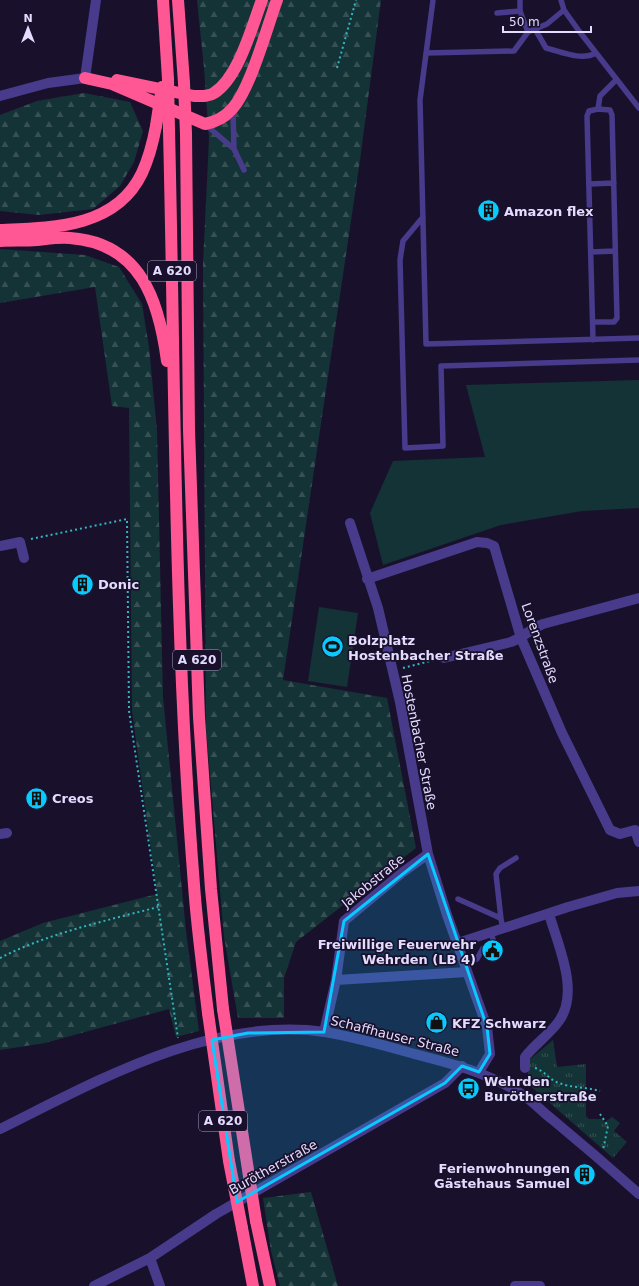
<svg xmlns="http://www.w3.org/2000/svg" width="639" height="1286" font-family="'DejaVu Sans',sans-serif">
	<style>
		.grass { fill: #143336 }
		.forest { fill: url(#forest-firs) }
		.park { fill: url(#park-tufts) }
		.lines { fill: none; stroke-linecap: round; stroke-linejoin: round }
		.path { stroke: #2fb8c0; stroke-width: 2; stroke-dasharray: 2 3; stroke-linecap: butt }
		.service { stroke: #483b8c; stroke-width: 5.5 }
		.minor { stroke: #483b8c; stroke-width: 10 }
		.tertiary { stroke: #483b8c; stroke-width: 10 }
		.motorway { stroke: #ff5794; stroke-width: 12 }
		.motorway-bridge { stroke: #ff5794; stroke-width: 12 }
		.marked { fill: #08caff; fill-opacity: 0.2; stroke: #08caff; stroke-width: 3; stroke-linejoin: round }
		.labels { text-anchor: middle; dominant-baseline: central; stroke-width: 3.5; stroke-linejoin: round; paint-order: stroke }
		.shield { fill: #19112c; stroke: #a79fc0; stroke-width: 1 }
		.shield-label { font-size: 12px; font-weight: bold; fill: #e4dcff }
		.poi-label { font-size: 13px; font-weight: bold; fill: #e4dcff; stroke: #19112c; text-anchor: start }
		.street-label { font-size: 13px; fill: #e4dcff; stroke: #19112c }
	</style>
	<defs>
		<pattern id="forest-firs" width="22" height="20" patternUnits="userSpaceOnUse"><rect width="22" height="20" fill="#143336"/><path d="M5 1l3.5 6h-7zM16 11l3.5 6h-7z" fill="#365054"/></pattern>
		<pattern id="park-tufts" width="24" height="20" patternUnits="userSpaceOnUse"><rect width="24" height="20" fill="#143336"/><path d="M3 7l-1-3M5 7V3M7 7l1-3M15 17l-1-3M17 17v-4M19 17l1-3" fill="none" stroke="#365054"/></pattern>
	</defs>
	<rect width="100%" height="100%" fill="#19112c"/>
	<!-- grass -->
	<path class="grass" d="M639 380V508L582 511 501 525 383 565 370 513 393 461 485 457 466 385Z
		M319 607 358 613 347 687 308 681Z"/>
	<!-- forest -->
	<path class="forest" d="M197 0H381L360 160 283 680 387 698 416 848 296 942 284 978V1018H238L224 937 206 728 203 264 209 139 204 68Z
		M84 93 130 102 143 131 134 162 120 186 93 209 39 215 0 211V115L37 101Z
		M0 249 85 255 119 267 142 304 149 347 157 431 163 697 186 931 199 1031 176 1037 169 1009 45 1043 0 1050V941L43 923 157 894 132 711 129 408 112 406 95 287 0 303Z
		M311 1192 338 1286H280L271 1251 263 1198Z"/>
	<!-- park -->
	<path class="park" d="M553 1040 557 1067 586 1064V1116L589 1119H601L605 1122 612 1117 620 1123 614 1131 627 1142 613 1158 528 1084V1061Z"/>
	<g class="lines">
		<!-- path -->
		<path class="path" d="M337 68 356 0
			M31 539 127 519 129 711 178 1038
			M403 668 434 660
			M0 958C49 933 105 921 158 907
			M535 1068C545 1071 549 1080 559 1083 572 1088 586 1087 600 1091
			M600 1114 608 1126 603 1150"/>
		<!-- service -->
		<path class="service" d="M433 0 420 100 426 344 639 338
			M520 0V11L528 32
			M561 0 564 10 579 31 639 108
			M497 13 520 11
			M535 29 546 48C562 52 581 61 596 53
			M426 53 514 51 528 32 547 24 564 10
			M598 109 600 96 616 80
			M233 111 234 149 244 170
			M206 125 234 149
			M589 184 614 183
			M423 217 403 241 400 260 405 448 443 446 441 366 639 360
			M591 252 615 251
			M593 322H614L617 318 612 115 610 110 598 109 589 111 587 116 593 340
			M458 899 498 917 501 919 503 929
			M501 919 496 874 500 868 516 858
			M465 964 477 959 483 948 491 945 493 939 491 933"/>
		<!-- minor -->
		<path class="minor" d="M85 78 96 0
			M350 523 378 608 400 702 428 854 447 915 487 1027 490 1054 479 1072
			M0 546 20 542 24 558
			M367 579 477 542 487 543 494 546 521 638 562 733 610 830 620 834 635 830 639 842
			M444 658 511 642C524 637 530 629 543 624L639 598
			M0 834 7 833
			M458 943 568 907 617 893 639 891
			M336 980 467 972
			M324 1032 336 980 344 921 403 872 428 854
			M525 1068V1057C535 1044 550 1034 559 1021 580 992 558 945 549 914
			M150 1258 160 1286
			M94 1286 150 1258 216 1214 445 1083 462 1066
			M515 1286H540"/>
		<!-- tertiary -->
		<path class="tertiary" d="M0 96 48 83 85 78
			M0 1129C99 1080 210 1016 325 1032 354 1037 383 1045 411 1053 450 1063 486 1072 520 1093 532 1100 542 1112 553 1120 582 1144 611 1169 639 1194"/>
		<!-- motorway -->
		<path class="motorway" d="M163 0 168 79
			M178 0 184 83
			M85 78 112 84 205 124C215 122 224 118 231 110 250 91 267 27 277 0
			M117 80 194 96C201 96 208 97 214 93 239 77 252 26 262 0
			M169 130C175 381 174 634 194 885 197 928 203 971 208 1013
			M186 134 189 430 199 717 211 889 223 1009
			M0 230C52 228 116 228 142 173 149 158 153 142 156 126
			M0 241C12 240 24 241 37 240 47 239 59 237 70 238 141 243 159 301 167 361
			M256 1221 270 1286
			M242 1228 253 1286"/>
		<!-- motorway-bridge -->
		<path class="motorway-bridge" d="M168 79 169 130
			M184 83 186 134
			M156 126 162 87
			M223 1009 256 1221
			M208 1013 229 1161 242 1228"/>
	</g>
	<!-- marked area -->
	<path class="marked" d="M428 854 487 1027 490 1054 479 1072 462 1066 445 1083 237 1202 212 1040 248 1033 324 1032 344 921Z"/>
	<!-- icons -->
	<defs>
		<symbol id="building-disc" viewBox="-11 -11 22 22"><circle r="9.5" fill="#08caff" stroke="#19112c"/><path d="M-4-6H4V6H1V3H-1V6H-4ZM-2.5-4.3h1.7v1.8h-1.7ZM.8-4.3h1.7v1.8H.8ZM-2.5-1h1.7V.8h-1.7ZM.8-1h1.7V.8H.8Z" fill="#111"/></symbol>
		<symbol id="stadium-disc" viewBox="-11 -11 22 22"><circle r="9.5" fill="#08caff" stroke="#19112c"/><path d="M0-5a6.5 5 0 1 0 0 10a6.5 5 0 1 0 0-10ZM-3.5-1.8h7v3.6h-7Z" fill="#111"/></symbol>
		<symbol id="civic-disc" viewBox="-11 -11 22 22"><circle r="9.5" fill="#08caff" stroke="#19112c"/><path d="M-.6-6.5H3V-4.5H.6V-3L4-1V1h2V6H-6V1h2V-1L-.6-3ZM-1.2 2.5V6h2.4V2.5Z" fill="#111"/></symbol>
		<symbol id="shop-disc" viewBox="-11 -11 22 22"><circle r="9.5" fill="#08caff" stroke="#19112c"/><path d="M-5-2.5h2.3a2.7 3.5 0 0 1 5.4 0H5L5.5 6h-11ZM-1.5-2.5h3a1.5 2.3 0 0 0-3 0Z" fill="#111"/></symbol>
		<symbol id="bus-disc" viewBox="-11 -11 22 22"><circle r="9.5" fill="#08caff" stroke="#19112c"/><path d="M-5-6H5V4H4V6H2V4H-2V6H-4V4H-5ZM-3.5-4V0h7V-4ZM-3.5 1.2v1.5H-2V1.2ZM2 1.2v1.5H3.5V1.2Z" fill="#111"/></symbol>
	</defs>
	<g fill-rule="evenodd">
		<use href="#building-disc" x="476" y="198" width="25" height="25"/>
		<use href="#building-disc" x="70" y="572" width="25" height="25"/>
		<use href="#stadium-disc" x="320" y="634" width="25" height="25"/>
		<use href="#building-disc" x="24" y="786" width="25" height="25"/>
		<use href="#civic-disc" x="480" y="938" width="25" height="25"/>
		<use href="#shop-disc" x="424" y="1010" width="25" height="25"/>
		<use href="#bus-disc" x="456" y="1076" width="25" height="25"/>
		<use href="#building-disc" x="572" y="1162" width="25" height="25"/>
	</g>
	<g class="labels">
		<!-- shield labels -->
		<g class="shield">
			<rect x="148" y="261" width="48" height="20" rx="3"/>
			<rect x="173" y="650" width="48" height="20" rx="3"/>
			<rect x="199" y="1111" width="48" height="20" rx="3"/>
		</g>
		<g class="shield-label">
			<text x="172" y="271">A 620</text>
			<text x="197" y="660">A 620</text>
			<text x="223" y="1121">A 620</text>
		</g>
		<!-- poi labels -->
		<g class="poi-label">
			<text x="504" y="211">Amazon flex</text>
			<text x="98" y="584">Donic</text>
			<text x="348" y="640">Bolzplatz<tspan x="348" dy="15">Hostenbacher Straße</tspan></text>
			<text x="52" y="798">Creos</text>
			<text x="476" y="944" text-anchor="end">Freiwillige Feuerwehr<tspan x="476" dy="15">Wehrden (LB 4)</tspan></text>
			<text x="452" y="1023">KFZ Schwarz</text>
			<text x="484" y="1081">Wehrden<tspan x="484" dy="15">Burötherstraße</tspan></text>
			<text x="570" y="1168" text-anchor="end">Ferienwohnungen<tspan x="570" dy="15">Gästehaus Samuel</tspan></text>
		</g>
		<!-- street labels -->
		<g class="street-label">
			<text transform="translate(540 643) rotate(70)">Lorenzstraße</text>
			<text transform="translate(419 742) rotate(79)">Hostenbacher Straße</text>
			<text transform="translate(373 881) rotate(-39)">Jakobstraße</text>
			<text transform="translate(395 1036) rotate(14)">Schaffhauser Straße</text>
			<text transform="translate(273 1167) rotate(-29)">Burötherstraße</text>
		</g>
	</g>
	<!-- north arrow -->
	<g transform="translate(28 28)" stroke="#19112c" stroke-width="3" paint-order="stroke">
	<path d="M0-3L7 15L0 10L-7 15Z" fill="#e4dcff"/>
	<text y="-6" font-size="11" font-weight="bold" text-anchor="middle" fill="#e4dcff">N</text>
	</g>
	<!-- scale -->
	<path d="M503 26v6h88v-6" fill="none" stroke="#e4dcff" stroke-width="2"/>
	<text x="509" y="26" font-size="12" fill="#e4dcff" stroke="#19112c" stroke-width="3" paint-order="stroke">50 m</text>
</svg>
